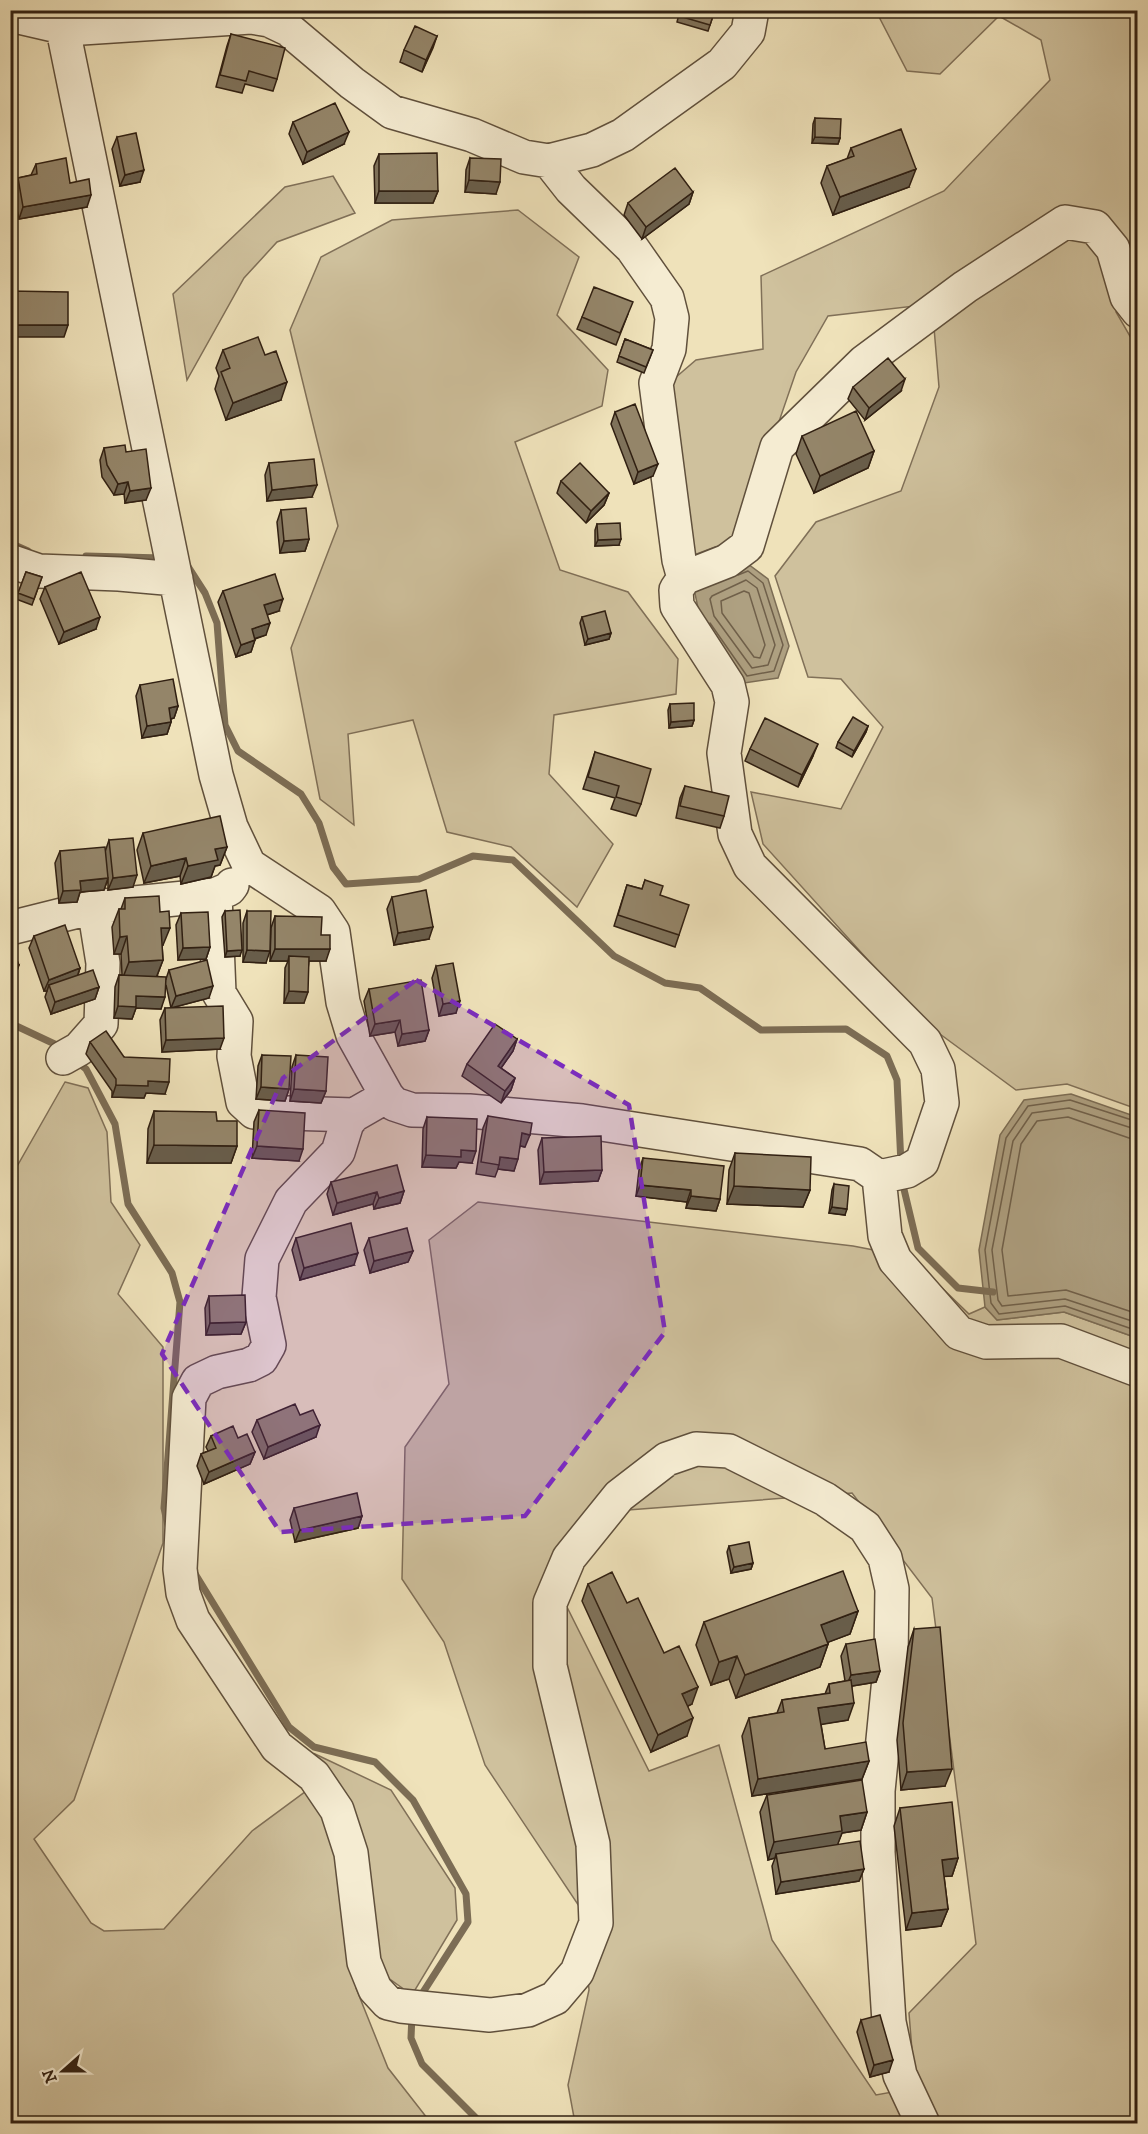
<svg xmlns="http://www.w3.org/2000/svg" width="1148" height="2134" font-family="'IM FELL DW Pica',serif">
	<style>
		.green { fill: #cfc19d; stroke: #807058; stroke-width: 1.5; fill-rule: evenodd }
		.water { fill: #aea081; stroke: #7c6d55; stroke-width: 1.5 }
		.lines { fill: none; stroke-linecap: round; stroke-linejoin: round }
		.shore { stroke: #70604a; stroke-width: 1.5 }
		.stream { stroke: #7c6d55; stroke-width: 7 }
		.minor-casing { stroke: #60503c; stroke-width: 36 }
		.minor { stroke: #f5ecd2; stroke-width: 33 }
		.wall { fill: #7f725a; stroke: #312012; stroke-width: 1.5 }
		.shaded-wall { fill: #685d4a; stroke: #312012; stroke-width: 1.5 }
		.building { fill: #948569; stroke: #312012; stroke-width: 1.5 }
		.marked { fill: #7b2cbf; fill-opacity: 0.2; stroke: #7b2cbf; stroke-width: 4.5; stroke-dasharray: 12 8; stroke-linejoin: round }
	</style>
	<rect width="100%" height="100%" fill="#efe2ba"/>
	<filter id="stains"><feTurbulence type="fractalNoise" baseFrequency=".00333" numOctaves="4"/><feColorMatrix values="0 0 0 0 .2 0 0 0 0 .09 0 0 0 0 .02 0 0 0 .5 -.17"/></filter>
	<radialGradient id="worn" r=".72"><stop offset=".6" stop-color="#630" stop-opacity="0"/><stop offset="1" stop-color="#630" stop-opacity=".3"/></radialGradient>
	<!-- green -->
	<path class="green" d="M876 11H1137V254L1116 312 1138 350 1137 1109 1067 1084 1016 1090 925 1023 763 844 751 792 841 809 883 727 841 679 808 677 775 576 816 522 901 491 939 387 932 304 828 316 796 372 739 538 694 555 668 384 696 360 763 349 761 276 944 191 1050 80 1041 40 999 16 940 74 907 71Z
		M333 176 355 213 277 242 244 278 187 380 173 294 285 187Z
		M518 210 579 257 557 315 608 370 602 406 515 442 560 570 628 592 678 659 676 694 554 715 549 774 613 844 577 907 511 847 447 832 413 720 348 734 354 825 320 799 291 648 338 526 290 330 321 257 392 220Z
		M65 1082 88 1088 107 1132 111 1202 140 1245 118 1294 163 1347V1543L74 1800 34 1839 91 1923 104 1931 164 1929 252 1831 309 1789 336 1846 356 1988 388 2068 431 2123 11 2124V1177Z
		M478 1202 853 1246 910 1257 969 1314 985 1307 997 1320 1064 1312 1137 1338V2123H575L568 2085 589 1990 581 1909 485 1765 444 1642 402 1579 405 1447 449 1384 429 1240ZM852 1493 932 1598 976 1944 909 2013 915 2088 876 2095 772 1940 719 1745 649 1771 549 1571 588 1513Z
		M315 1754 391 1790 455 1888 457 1920 412 1995 380 1972 358 1842Z"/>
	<!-- water -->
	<path class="water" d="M748 564 768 579 789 646 778 678 744 683 701 622 694 589Z
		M1071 1094 1137 1117V1338L1064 1312 997 1320 985 1307 979 1250 1000 1135 1024 1100Z"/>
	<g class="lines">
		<!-- shore -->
		<path class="shore" d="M746 580 757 588 775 645 768 665 752 668 714 616 710 599 712 596Z
			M744 591 749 593 765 645 760 658 754 657 722 613 721 601Z
			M710 623 747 676 774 671 783 645 763 583 748 571 738 575
			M1138 1122 1070 1100 1028 1106 1006 1138 985 1250 991 1303 999 1314 1065 1306 1138 1331
			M1138 1130 1069 1108 1032 1113 1013 1141 992 1250 998 1300 1002 1306 1065 1299 1138 1323
			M1138 1139 1129 1138 1068 1117 1037 1121 1021 1144 1002 1250 1008 1296 1066 1290 1138 1314"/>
		<!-- stream -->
		<path class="stream" d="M10 543 28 551
			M86 556 162 558
			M187 565 205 593 217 623 225 725 238 751 301 794 319 823 333 867 346 884 419 879 473 856 513 860 614 956 665 983 700 988 761 1030 846 1029 887 1056 897 1080 901 1164
			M10 1023 61 1047
			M76 1061 86 1069 115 1124 128 1204 172 1273 180 1302 164 1508 168 1526
			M902 1181 918 1248 958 1288 993 1292
			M194 1572 289 1727 314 1747 375 1762 413 1800 466 1894 468 1922 420 1997
			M412 2015 411 2038 422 2064 482 2124"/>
		<defs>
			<path id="minor" d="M59 10 216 775 231 827 249 865 319 911 333 932 343 1002 353 1035 387 1096 394 1104 412 1110 469 1111 582 1121 860 1164 879 1177 907 1171 922 1162 942 1103 938 1069 925 1042 750 866 735 834 724 753 732 702 728 685 677 606 676 590 684 578 727 561 747 546 777 447 864 362 965 287 1065 222 1095 227 1113 249 1127 297 1138 311
				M10 15 62 27 82 28 251 17 269 20 288 29 352 83 392 112 472 135 524 157 549 161 592 150 623 135 722 64 748 32 752 10
				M549 161 571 189 632 248 667 298 672 318 669 349 656 383 679 560 684 578
				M10 561 39 571 119 574 176 579
				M215 895 219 993 236 1021 234 1056 243 1102 254 1112 354 1115
				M10 928 94 907 215 895 229 889 232 885
				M63 1058 79 1049 101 1024 103 963 94 907
				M387 1096 354 1115 347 1123 338 1152 291 1201 262 1259 259 1297 269 1345 261 1359 249 1365 217 1372 198 1381 189 1398 180 1569 183 1593 193 1620 277 1747 314 1776 337 1810 351 1853 364 1962 375 1989 388 2003 401 2006 490 2015 528 2010 555 1998 577 1972 596 1923 593 1844 550 1666V1603L569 1558 619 1496 667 1459 696 1449 729 1451 825 1499 865 1527 885 1558 892 1589 891 1658 878 1791V1852L889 2022 900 2075 923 2124
				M879 1177 885 1236 895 1260 959 1333 986 1342 1061 1341 1138 1370"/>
		</defs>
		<!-- minor casing -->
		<use href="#minor" class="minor-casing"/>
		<!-- minor -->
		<use href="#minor" class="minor"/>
	</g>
	<!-- wall -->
	<path class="wall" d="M680 10H707L714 13 708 31 677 22Z
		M231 34 277 79 273 91 245 84 242 93 216 87 227 46Z
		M437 36 422 72 400 62 404 50Z
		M815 118 840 138 838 144 812 143 813 124Z
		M293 122 344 144 303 164 289 134Z
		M117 137 140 182 120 186 112 149Z
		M851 148 909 187 833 215 821 183 827 166 847 159Z
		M379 154 438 191 433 203H375L374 166Z
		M470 158 496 194 465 192 466 170Z
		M36 164 70 183 87 207 19 219 13 190 18 178 31 175Z
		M693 192 689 204 642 239 624 215 628 203Z
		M628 314 616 345 577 329 582 317Z
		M625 339 653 350 644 373 617 362Z
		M223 350 281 400 226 420 215 389 219 376 216 368Z
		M853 387 901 391 865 420 848 399Z
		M615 412 653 476 634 484 611 424Z
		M802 436 874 451 868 468 814 493 796 454Z
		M104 448 126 452 146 500 125 503 124 494 114 495 102 477 100 460Z
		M269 463 312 497 267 501 265 475Z
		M561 481 609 493 604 505 586 523 557 493Z
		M281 510 309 539 305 551 280 553 277 522Z
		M597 524 619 545 595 546V530Z
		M26 572 42 577 32 605 16 599Z
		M45 587 96 629 59 644 40 599Z
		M223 591 279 611 267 615 266 635 255 639 251 652 236 657 218 602Z
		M582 617 611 633 609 639 585 645 580 623Z
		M140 685 178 706 174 718 171 719V722L167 734 142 738 136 696Z
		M670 704 694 720 692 726 669 728 668 710Z
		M868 726 866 732 852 757 836 748 838 742Z
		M750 749 813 756 798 787 745 761Z
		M595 752 641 804 636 816 611 809 615 798 583 789Z
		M685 786 724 816 720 828 676 818 680 798Z
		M143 833 227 847 220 865 215 866 211 877 181 884 180 876 144 883 137 850Z
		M109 840 133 887 108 890V879L104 890 80 892 77 902 59 903 55 863 60 851 105 852Z
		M645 880 660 895 679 935 675 947 614 926 627 885 642 889Z
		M392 897 429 939 394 945 387 909Z
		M125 898 160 912 163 945H162L163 960 157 976 166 979 169 970 209 998 171 1008 166 985 161 1009 136 1008 132 1019 114 1018 115 987 119 975H122L121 954H114L112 927 119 909H121Z
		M225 911 240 956 225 957 222 917Z
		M247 911 266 963 243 962V923Z
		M181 913 210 947 206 959 178 960 176 925Z
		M275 916 321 935 326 961H309L304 1003H284L285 968 288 961H270L271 928Z
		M34 936 80 968 78 975 99 987 95 999 51 1014 45 997 47 991H44L29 948Z
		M436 966 456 1013 439 1016 432 978Z
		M369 989 429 1030 425 1041 398 1046 395 1032 370 1036 364 1001Z
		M165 1008 220 1049 162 1052 160 1020Z
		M517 1039 513 1051 501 1068 515 1078 511 1090 501 1103 462 1076 467 1064Z
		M90 1042 124 1057 165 1094 146 1093 144 1098 112 1097V1091L86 1054Z
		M262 1055 289 1089 285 1101 256 1099 258 1066Z
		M296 1055 326 1091 321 1103 290 1101 292 1067Z
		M259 1110 299 1161 252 1158 254 1122Z
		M154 1111 217 1121 237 1146 231 1163H147L148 1129Z
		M488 1116 525 1147 520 1146 514 1171 498 1169 495 1177 476 1174 483 1128Z
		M427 1117 472 1163 459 1162 456 1168 422 1167 423 1129Z
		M542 1138 602 1170 598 1181 540 1184 538 1150Z
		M735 1153 810 1190 803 1207 727 1204 729 1170Z
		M643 1158 720 1199 716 1211 686 1208 687 1202 636 1196 639 1170Z
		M331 1182 404 1191 400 1203 374 1209 373 1204 333 1215 327 1194Z
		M834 1184 845 1215 829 1213 832 1190Z
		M296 1238 354 1265 300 1280 292 1250Z
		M369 1238 413 1251 408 1262 370 1273 364 1250Z
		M209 1296 246 1322 241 1334 206 1335 205 1308Z
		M300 1415 316 1437 264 1459 252 1432 257 1420Z
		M211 1436 238 1438 255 1452 250 1464 204 1484 197 1466 201 1454 208 1451 206 1447Z
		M294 1508 362 1516 358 1528 295 1542 290 1520Z
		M729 1546 753 1563 751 1569 731 1573 727 1552Z
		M588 1584 627 1603 664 1653 692 1704 688 1706 687 1736 651 1752 582 1601Z
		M858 1611 850 1634 828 1642V1644L820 1667 736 1698 729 1679 711 1685 696 1645 704 1622Z
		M914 1629 945 1786 901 1790 897 1740 908 1647Z
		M846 1644 880 1671 876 1682 852 1686 848 1720 821 1724 825 1749 869 1761 862 1779 752 1796 742 1736 749 1718 777 1713 782 1700 825 1694 829 1684 845 1681 841 1656Z
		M767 1795 867 1812 861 1830 842 1833 837 1845 864 1869 859 1881 776 1894 772 1866 775 1858 768 1860 760 1812Z
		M900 1808 958 1858 952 1876H944L948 1909 941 1926 906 1930 894 1826Z
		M861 2020 889 2072 870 2077 857 2032Z"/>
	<!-- shaded-wall -->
	<path class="shaded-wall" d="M437 36 433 48 422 72 426 60Z
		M349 132 344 144 303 164 307 152Z
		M815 137 840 138 838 144 812 143Z
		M916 169 909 187 833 215 840 197Z
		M144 170 140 182 120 186 125 175Z
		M469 180 500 182 496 194 465 192Z
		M379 191H438L433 203H375Z
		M693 192 689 204 642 239 646 227Z
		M91 195 87 207 19 219 23 207Z
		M10 325H68L64 337H10Z
		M905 379 901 391 865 420 869 408Z
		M287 382 281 400 226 420 233 403Z
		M874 451 868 468 814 493 820 476Z
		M658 464 653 476 634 484 638 472Z
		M128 482 124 494 114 495 118 484Z
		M317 485 312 497 267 501 272 490Z
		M151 488 146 500 125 503 130 491Z
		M609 493 604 505 586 523 591 511Z
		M309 539 305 551 280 553 284 541Z
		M621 539 619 545 595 546 598 540Z
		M283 599 279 611 260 617 264 605Z
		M100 617 96 629 59 644 64 632Z
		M270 623 266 635 247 641 252 629Z
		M611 633 609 639 585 645 588 639Z
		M255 640 251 652 236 657 241 645Z
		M178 706 174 718 165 720 169 708Z
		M694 720 692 726 669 728 671 722Z
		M171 722 167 734 142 738 147 726Z
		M868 726 866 732 852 757 854 751Z
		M818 744 813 756 798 787 802 775Z
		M227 847 220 865 215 866 211 877 181 884 188 866 215 849Z
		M186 858 180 876 144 883 151 866Z
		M137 875 133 887 108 890 113 878Z
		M108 878 104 890 80 892 77 902 59 903 63 891 80 881Z
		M433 927 429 939 394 945 398 933Z
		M161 928H170L163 945 154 946Z
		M127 936 121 954H114L120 937Z
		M210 947 206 959 178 960 183 948Z
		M275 949H330L326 961H289V956L288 961H270Z
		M242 950 240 956 225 957 227 951Z
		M247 950 270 951 266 963 243 962Z
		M163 960 156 978 122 980 129 962Z
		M19 965 15 977 10 978V968Z
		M80 968 76 980 49 985 47 991H44L49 980Z
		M213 986 209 998 171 1008 176 996Z
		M99 987 95 999 51 1014 55 1002Z
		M289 991 308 992 304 1003H284Z
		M136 996 165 997 161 1009 136 1008 132 1019 114 1018 118 1006Z
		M460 1001 456 1013 439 1016 443 1004Z
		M400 1020 395 1032 370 1036 375 1024Z
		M429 1030 425 1041 398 1046 402 1034Z
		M224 1038 220 1049 162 1052 166 1040Z
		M517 1039 513 1051 494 1078 498 1066Z
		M515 1078 511 1090 501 1103 505 1091Z
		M148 1081 169 1082 165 1094 146 1093 144 1098 112 1097 116 1085Z
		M261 1087 289 1089 285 1101 256 1099Z
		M294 1089 326 1091 321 1103 290 1101Z
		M522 1133 530 1135 525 1147 517 1145Z
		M154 1145 237 1146 231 1163H147Z
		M257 1146 303 1149 299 1161 252 1158Z
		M461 1150 476 1151 472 1163 459 1162 456 1168 422 1167 426 1155Z
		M500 1157 518 1159 514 1171 498 1169Z
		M602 1170 598 1181 540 1184 544 1172Z
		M640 1185 691 1190 687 1202 636 1196Z
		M734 1186 810 1190 803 1207 727 1204Z
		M404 1191 400 1203 374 1209 379 1198Z
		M377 1192 373 1204 333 1215 337 1203Z
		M691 1196 720 1199 716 1211 686 1208Z
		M832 1207 847 1209 845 1215 829 1213Z
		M413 1251 408 1262 370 1273 374 1261Z
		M358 1253 354 1265 300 1280 304 1268Z
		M246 1322 241 1334 206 1335 210 1323Z
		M320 1425 316 1437 264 1459 268 1447Z
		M255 1452 250 1464 204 1484 209 1472Z
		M362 1516 358 1528 295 1542 300 1530Z
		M753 1563 751 1569 731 1573 734 1567Z
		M858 1611 850 1634 813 1648 821 1625Z
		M828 1644 820 1667 736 1698 745 1675Z
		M737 1656 729 1679 711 1685 719 1662Z
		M880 1671 876 1682 846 1687 851 1675Z
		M698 1687 692 1704 676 1712 682 1694Z
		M854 1703 848 1720 812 1726 818 1708Z
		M693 1718 687 1736 651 1752 658 1735Z
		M869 1761 862 1779 752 1796 758 1779Z
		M952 1769 945 1786 901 1790 907 1772Z
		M867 1812 861 1830 842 1833 836 1849 776 1854 775 1858 768 1860 774 1842 840 1816Z
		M958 1858 952 1876 936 1877 942 1860Z
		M864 1869 859 1881 776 1894 781 1882Z
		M948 1909 941 1926 906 1930 912 1913Z
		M893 2060 889 2072 870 2077 874 2065Z"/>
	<!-- building -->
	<path class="building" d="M680 10H707L714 13 710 25 679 16Z
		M415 26 437 36 426 60 404 50Z
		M231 34 285 48 277 79 249 71 246 81 220 75Z
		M335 103 349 132 307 152 293 122Z
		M815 118 841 119 840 138 815 137Z
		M901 129 916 169 840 197 827 166 854 156 851 148Z
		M136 133 144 170 125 175 117 137Z
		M437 153 438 191H379V154Z
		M66 158 70 183 89 179 91 195 23 207 18 178 37 174 36 164Z
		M470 158 501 159 500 182 469 180Z
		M675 168 693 192 646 227 628 203Z
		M594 287 633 302 620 333 582 317Z
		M10 291 68 292V325H10Z
		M258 337 265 355 276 351 287 382 233 403 221 372 230 368 223 350Z
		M625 339 653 350 646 367 619 356Z
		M888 358 905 379 869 408 853 387Z
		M635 404 658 464 638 472 615 412Z
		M856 411 874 451 820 476 802 436Z
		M125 445 126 452 146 449 151 488 130 491 128 482 118 484 107 465 104 448Z
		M314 459 317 485 272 490 269 463Z
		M580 463 609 493 591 511 561 481Z
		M306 508 309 539 284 541 281 510Z
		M620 523 621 539 598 540 597 524Z
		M26 572 42 577 34 599 18 593Z
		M81 572 100 617 64 632 45 587Z
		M275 574 283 599 264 605 270 623 252 629 255 640 241 645 223 591Z
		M605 611 611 633 588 639 582 617Z
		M173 679 178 706 169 708 171 722 147 726 140 685Z
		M694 703V720L671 722 670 704Z
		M853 717 868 726 854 751 838 742Z
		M765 718 818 744 802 775 750 749Z
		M595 752 651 769 641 804 616 797 619 786 588 777Z
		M685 786 729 796 724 816 680 806Z
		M220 816 227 847 215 849 218 860 188 866 186 858 151 866 143 833Z
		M133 838 137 875 113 878 109 840Z
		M105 847 108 878 80 881 81 890 63 891 60 851Z
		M645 880 663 886 660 895 689 905 679 935 618 915 627 885 642 889Z
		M426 890 433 927 398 933 392 897Z
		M159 896 160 912 169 911 170 928H161L163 960 129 962 127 936 120 937 119 909H125V898Z
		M240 910 242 950 227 951 225 911Z
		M247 911H271L270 951 247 950Z
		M208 912 210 947 183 948 181 913Z
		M275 916 322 917 321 935H330V949H275Z
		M65 925 80 968 49 980 34 936Z
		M10 942 19 965 10 968Z
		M289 956 309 957 308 992 289 991Z
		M207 960 213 986 176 996 169 970Z
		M453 963 460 1001 443 1004 436 966Z
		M93 970 99 987 55 1002 49 985Z
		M119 975 166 977 165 997 136 996V1007L118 1006Z
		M421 980 429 1030 402 1034 400 1020 375 1024 369 989Z
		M223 1006 224 1038 166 1040 165 1008Z
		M495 1024 517 1039 498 1066 515 1078 505 1091 467 1064Z
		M106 1031 124 1057 170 1059 169 1082 148 1081V1086L116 1085V1079L90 1042Z
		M262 1055 291 1056 289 1089 261 1087Z
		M296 1055 328 1057 326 1091 294 1089Z
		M259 1110 305 1113 303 1149 257 1146Z
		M154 1111 216 1112 217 1121H237V1146L154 1145Z
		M488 1116 532 1123 530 1135 522 1133 518 1159 500 1157 499 1165 481 1162Z
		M427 1117 477 1119 476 1151 461 1150V1157L426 1155Z
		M601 1136 602 1170 544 1172 542 1138Z
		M735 1153 811 1157 810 1190 734 1186Z
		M643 1158 724 1166 720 1199 691 1196V1190L640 1185Z
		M397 1165 404 1191 379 1198 377 1192 337 1203 331 1182Z
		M834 1184 849 1186 847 1209 832 1207Z
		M351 1223 358 1253 304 1268 296 1238Z
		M407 1228 413 1251 374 1261 369 1238Z
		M245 1295 246 1322 210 1323 209 1296Z
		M295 1404 300 1415 313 1410 320 1425 268 1447 257 1420Z
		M233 1426 238 1438 247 1434 255 1452 209 1472 201 1454 216 1448 211 1436Z
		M357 1493 362 1516 300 1530 294 1508Z
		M749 1542 753 1563 734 1567 729 1546Z
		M843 1571 858 1611 821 1625 828 1644 745 1675 737 1656 719 1662 704 1622Z
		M612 1572 627 1603 638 1598 664 1653 679 1646 698 1687 682 1694 693 1718 658 1735 588 1584Z
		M940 1627 952 1769 907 1772 903 1723 914 1629Z
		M875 1639 880 1671 851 1675 846 1644Z
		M851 1680 854 1703 818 1708 825 1749 866 1742 869 1761 758 1779 749 1718 784 1712 782 1700 830 1693 829 1684Z
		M862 1780 867 1812 840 1816 842 1831 774 1842 767 1795Z
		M952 1802 958 1858 942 1860 948 1909 912 1913 900 1808Z
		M860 1841 864 1869 781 1882 776 1854Z
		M880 2015 893 2060 874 2065 861 2020Z"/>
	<!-- marked area -->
	<path class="marked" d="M416 980 629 1105 665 1332 525 1516 280 1532 162 1354 283 1078Z"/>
	<!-- margin -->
	<rect width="1148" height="2134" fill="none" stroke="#efe2ba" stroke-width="36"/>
	<rect x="12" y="12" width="1124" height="2110" fill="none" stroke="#312012" stroke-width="3"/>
	<rect x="18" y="18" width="1112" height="2098" fill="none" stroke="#312012" stroke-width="1.5"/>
	<!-- north arrow -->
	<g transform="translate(63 2071) rotate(249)" stroke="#f5ecd2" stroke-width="4.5" paint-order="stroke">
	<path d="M0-4.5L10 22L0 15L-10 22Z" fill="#312012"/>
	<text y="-9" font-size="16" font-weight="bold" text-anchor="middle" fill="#312012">N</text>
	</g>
	<rect width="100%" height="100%" filter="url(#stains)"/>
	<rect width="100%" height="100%" fill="url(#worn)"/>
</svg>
